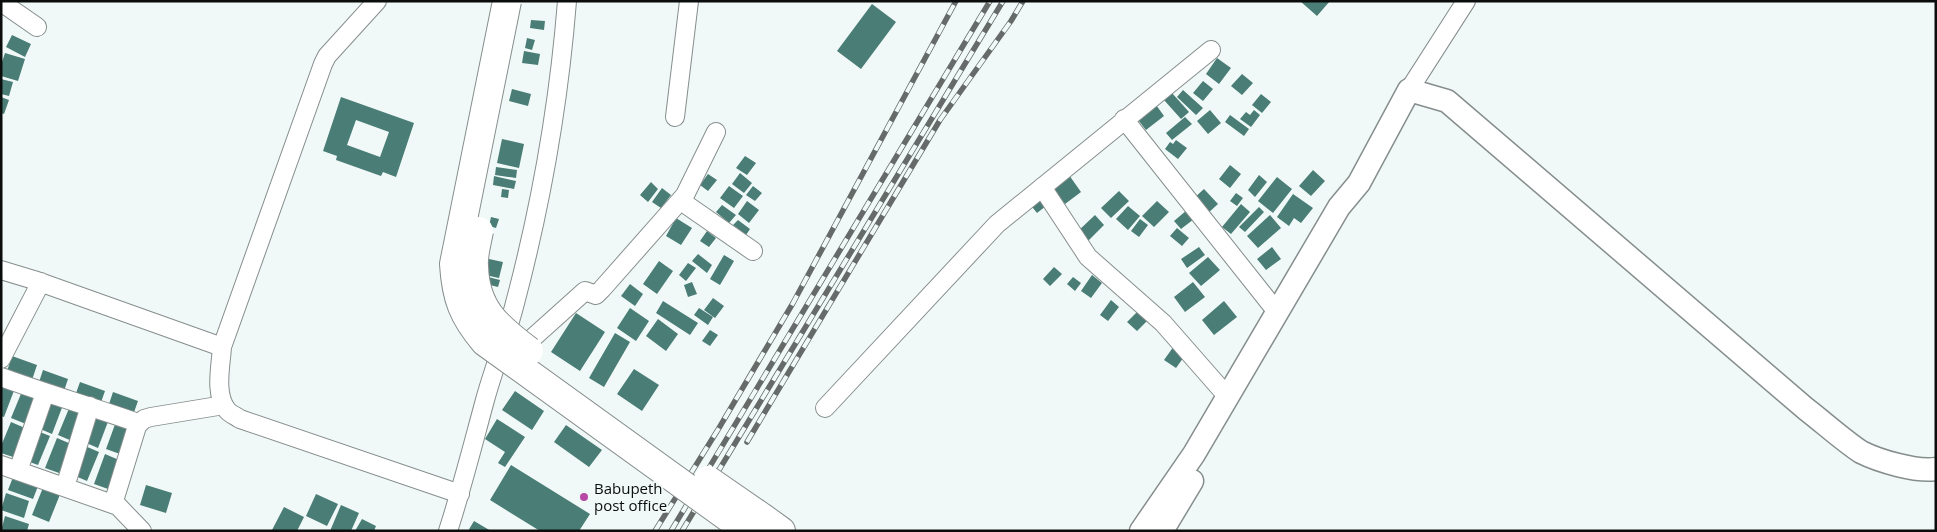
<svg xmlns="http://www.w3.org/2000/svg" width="1937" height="532" font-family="'Open Sans',sans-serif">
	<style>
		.building { fill: #497d76; fill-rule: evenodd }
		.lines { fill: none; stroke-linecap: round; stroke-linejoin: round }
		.minor-casing { stroke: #868e8d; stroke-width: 20 }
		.tertiary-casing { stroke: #868e8d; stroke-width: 25 }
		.primary-casing { stroke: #868e8d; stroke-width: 30 }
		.minor { stroke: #fff; stroke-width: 18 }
		.tertiary { stroke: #fff; stroke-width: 22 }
		.primary { stroke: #fff; stroke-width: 28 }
		.rail-casing { stroke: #666b6a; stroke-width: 5.5 }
		.rail { stroke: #f0f9f7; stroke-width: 4; stroke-dasharray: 11; stroke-linecap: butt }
		.primary-bridge-casing { stroke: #868e8d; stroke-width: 30; stroke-linecap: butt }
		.primary-bridge { stroke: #fff; stroke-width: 28 }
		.poi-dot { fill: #b748a5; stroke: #f0f9f7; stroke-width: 2 }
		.labels { text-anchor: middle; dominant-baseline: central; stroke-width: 4; stroke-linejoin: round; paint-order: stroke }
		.poi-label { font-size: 15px; fill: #0b0d0d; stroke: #f0f9f7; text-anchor: start }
	</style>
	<rect width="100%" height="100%" fill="#f0f9f7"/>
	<!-- building -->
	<path class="building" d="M1300 1H1330L1317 16Z
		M872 4 896 22 861 69 837 51Z
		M531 20 545 21 544 30 530 28Z
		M12 35 31 44 25 57 6 47Z
		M527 38 535 40 532 50 525 48Z
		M524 51 540 54 538 65 522 63Z
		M5 53 25 59 18 81 1 76V65Z
		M1217 58 1231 68 1219 84 1206 74Z
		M1242 74 1253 83 1242 95 1231 86Z
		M1 79 13 82 9 96 1 94Z
		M1203 81 1213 89 1203 101 1193 93Z
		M512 89 531 94 528 106 509 101Z
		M1183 90 1203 108 1196 115 1177 97Z
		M1172 93 1189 112 1181 119 1164 100Z
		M1261 94 1271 102 1262 113 1252 105Z
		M1 97 9 100 4 114 1 113Z
		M341 97 414 123 396 177 383 172 381 176 336 160 337 156 323 151ZM356 120 389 132 380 157 347 145Z
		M1154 102 1164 116 1146 130 1135 116Z
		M1210 110 1221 123 1208 134 1197 121Z
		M1254 110 1260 115 1251 127 1240 119 1246 112 1250 115Z
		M1230 115 1249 129 1244 136 1225 122Z
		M1185 117 1192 124 1172 140 1166 133Z
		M502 139 524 144 519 168 497 163Z
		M1176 140 1187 148 1178 159 1165 149 1170 142 1173 144Z
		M745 156 756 163 747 175 736 168Z
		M1230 165 1241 174 1230 188 1219 179Z
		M496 167 517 170 516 178 495 175Z
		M1313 170 1325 181 1311 196 1299 186Z
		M740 173 752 183 744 193 732 184Z
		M708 174 717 180 708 191 700 185Z
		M1069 175 1081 192 1065 204 1053 188Z
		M1259 175 1267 182 1255 197 1248 190Z
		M494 176 516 181 514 189 493 185Z
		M1277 177 1292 189 1273 213 1258 201Z
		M651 182 658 189 648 202 640 195Z
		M729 186 743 196 734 208 720 198Z
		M753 186 762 193 755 201 746 195Z
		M662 188 671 195 661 208 652 202Z
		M502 189 509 190 508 198 501 197Z
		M1204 189 1218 204 1207 214 1193 199Z
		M1119 191 1129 201 1111 218 1101 208Z
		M1236 193 1243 198 1237 206 1230 201Z
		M1293 194 1313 208 1301 223 1294 218 1289 226 1277 217Z
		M1038 196 1046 206 1037 213 1029 203Z
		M747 201 759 210 749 223 738 214Z
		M1157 201 1169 212 1154 227 1142 216Z
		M1241 204 1250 212 1231 234 1222 227Z
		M722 205 736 215 729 223 716 212Z
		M1128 206 1140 216 1128 230 1116 219Z
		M1259 207 1264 212 1245 232 1239 227Z
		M1187 210 1194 219 1181 229 1174 221Z
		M1095 215 1104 225 1087 242 1077 232Z
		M1270 215 1281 228 1258 248 1247 236Z
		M491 217 499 219 496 228 489 226Z
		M676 218 692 228 681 245 666 236Z
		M1140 219 1148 225 1139 237 1131 231Z
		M738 220 750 229 746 235 733 225Z
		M1177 228 1189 238 1182 246 1170 236Z
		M707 231 716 238 709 247 700 241Z
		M1199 247 1205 255 1187 268 1181 259Z
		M1272 247 1281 259 1266 270 1257 259Z
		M698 254 712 265 707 273 692 261Z
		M724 255 734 261 720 285 710 279Z
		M1208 257 1220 270 1201 286 1189 273Z
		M489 259 503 262 499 278 485 275Z
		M659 261 673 271 657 294 643 284Z
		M688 263 696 268 686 281 679 275Z
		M1054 267 1062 274 1050 286 1043 279Z
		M1092 275 1102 283 1091 298 1081 291Z
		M488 277 500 280 498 287 486 284Z
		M1073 277 1081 283 1075 291 1067 284Z
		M692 282 697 294 688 297 684 285Z
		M1193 282 1205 297 1185 312 1174 297Z
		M630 284 643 294 635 306 621 296Z
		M713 298 724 306 715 318 704 310Z
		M1111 300 1119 307 1108 321 1100 315Z
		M663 301 698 323 690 335 656 313Z
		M1224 301 1237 317 1214 335 1202 320Z
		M630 308 649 321 636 341 617 328Z
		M699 308 713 317 708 325 694 315Z
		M1139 310 1149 319 1137 331 1127 322Z
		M576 313 605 332 580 371 551 352Z
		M658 319 678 334 666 351 646 336Z
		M710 330 718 335 710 346 702 341Z
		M615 333 630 342 604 387 589 378Z
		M1174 346 1186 354 1176 368 1164 360Z
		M12 356 37 365 31 383 6 374Z
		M634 369 659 385 642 411 617 394Z
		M43 370 68 379 63 394 38 385Z
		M1 382 15 388 4 417 1 416Z
		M80 382 105 391 100 405 75 396Z
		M23 389 37 394 26 424 11 418Z
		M515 391 544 411 532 430 502 410Z
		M113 392 138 401 133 415 108 407Z
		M49 399 63 405 52 434 38 428Z
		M70 406 84 412 72 441 58 435Z
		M95 413 109 419 98 448 84 442Z
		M117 419 131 425 120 454 106 449Z
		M497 419 525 437 505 467 498 463 505 452 485 439Z
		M11 422 25 428 13 457 1 453V446Z
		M566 425 602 450 589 467 554 442Z
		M35 430 50 436 38 465 24 460Z
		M57 438 71 444 59 473 45 468Z
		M85 446 99 452 87 481 73 475Z
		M105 454 119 460 108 489 94 484Z
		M511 465 590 514 579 531H540L490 500Z
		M15 472 40 481 33 499 8 490Z
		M44 485 61 492 49 522 32 515Z
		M146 485 172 493 166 513 140 505Z
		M6 493 29 501 24 518 1 510Z
		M316 494 338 504 327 526 306 516Z
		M341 505 359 513 351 531H330Z
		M284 507 304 517 297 531 272 530Z
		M5 516 29 524 27 531H1Z
		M362 519 376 526 374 531H355Z
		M474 521 491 531H468Z"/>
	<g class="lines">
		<defs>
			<path id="minor" d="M377 1 327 56 323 64 222 347C221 365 214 394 227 410 230 414 236 416 240 419L460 494
				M1 2 37 27
				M1409 90 1466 1
				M675 117 689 1
				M1124 119 1277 312
				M1042 187 1088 257 1163 323 1227 396
				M681 201 753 251
				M1 270 34 280 222 347
				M517 352 585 291 596 295 602 289 685 195 716 132
				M1 359 41 282
				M1 377C47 394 93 407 138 423
				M825 408 997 224 1211 50
				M1 465 118 506 142 531
				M18 471 45 393
				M65 487 90 406
				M113 504 138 423V425L144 419 151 417 224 405
				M448 531C462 488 473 444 485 400 494 367 507 335 515 303 541 205 559 102 567 1"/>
			<path id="tertiary" d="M1141 531 1194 454 1339 207 1359 183 1409 90 1447 101 1806 409C1823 422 1844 441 1861 452 1879 461 1916 472 1936 469
				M1162 531 1192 481"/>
			<path id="primary" d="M763 518 781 531"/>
		</defs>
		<!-- minor casing -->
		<use href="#minor" class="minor-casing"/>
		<!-- tertiary casing -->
		<use href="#tertiary" class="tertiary-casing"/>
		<!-- primary casing -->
		<use href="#primary" class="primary-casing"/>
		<!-- minor -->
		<use href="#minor" class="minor"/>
		<!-- tertiary -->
		<use href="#tertiary" class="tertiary"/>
		<!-- primary -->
		<use href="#primary" class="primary"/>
		<defs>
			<path id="rail" d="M747 442 940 120 1011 21 1023 1
				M655 531 719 428 793 303 956 1
				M671 531 990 1
				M682 531 1003 1"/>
		</defs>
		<!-- rail casing -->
		<use href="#rail" class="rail-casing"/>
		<!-- rail -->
		<use href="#rail" class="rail"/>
		<defs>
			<path id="primary-bridge" d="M507 1 454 264C456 298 463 316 485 342L747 531
				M479 231C477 242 473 255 474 266 475 309 497 327 529 351
				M708 480 763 518"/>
		</defs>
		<!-- primary-bridge casing -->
		<use href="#primary-bridge" class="primary-bridge-casing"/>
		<!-- primary-bridge -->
		<use href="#primary-bridge" class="primary-bridge"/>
	</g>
	<!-- markers -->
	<circle class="poi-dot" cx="584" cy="497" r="5"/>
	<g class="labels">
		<!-- poi labels -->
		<g class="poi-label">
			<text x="594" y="488">Babupeth<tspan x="594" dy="17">post office</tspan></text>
		</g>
	</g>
	<!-- border -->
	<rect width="1937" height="532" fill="none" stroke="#0b0d0d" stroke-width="5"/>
</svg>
